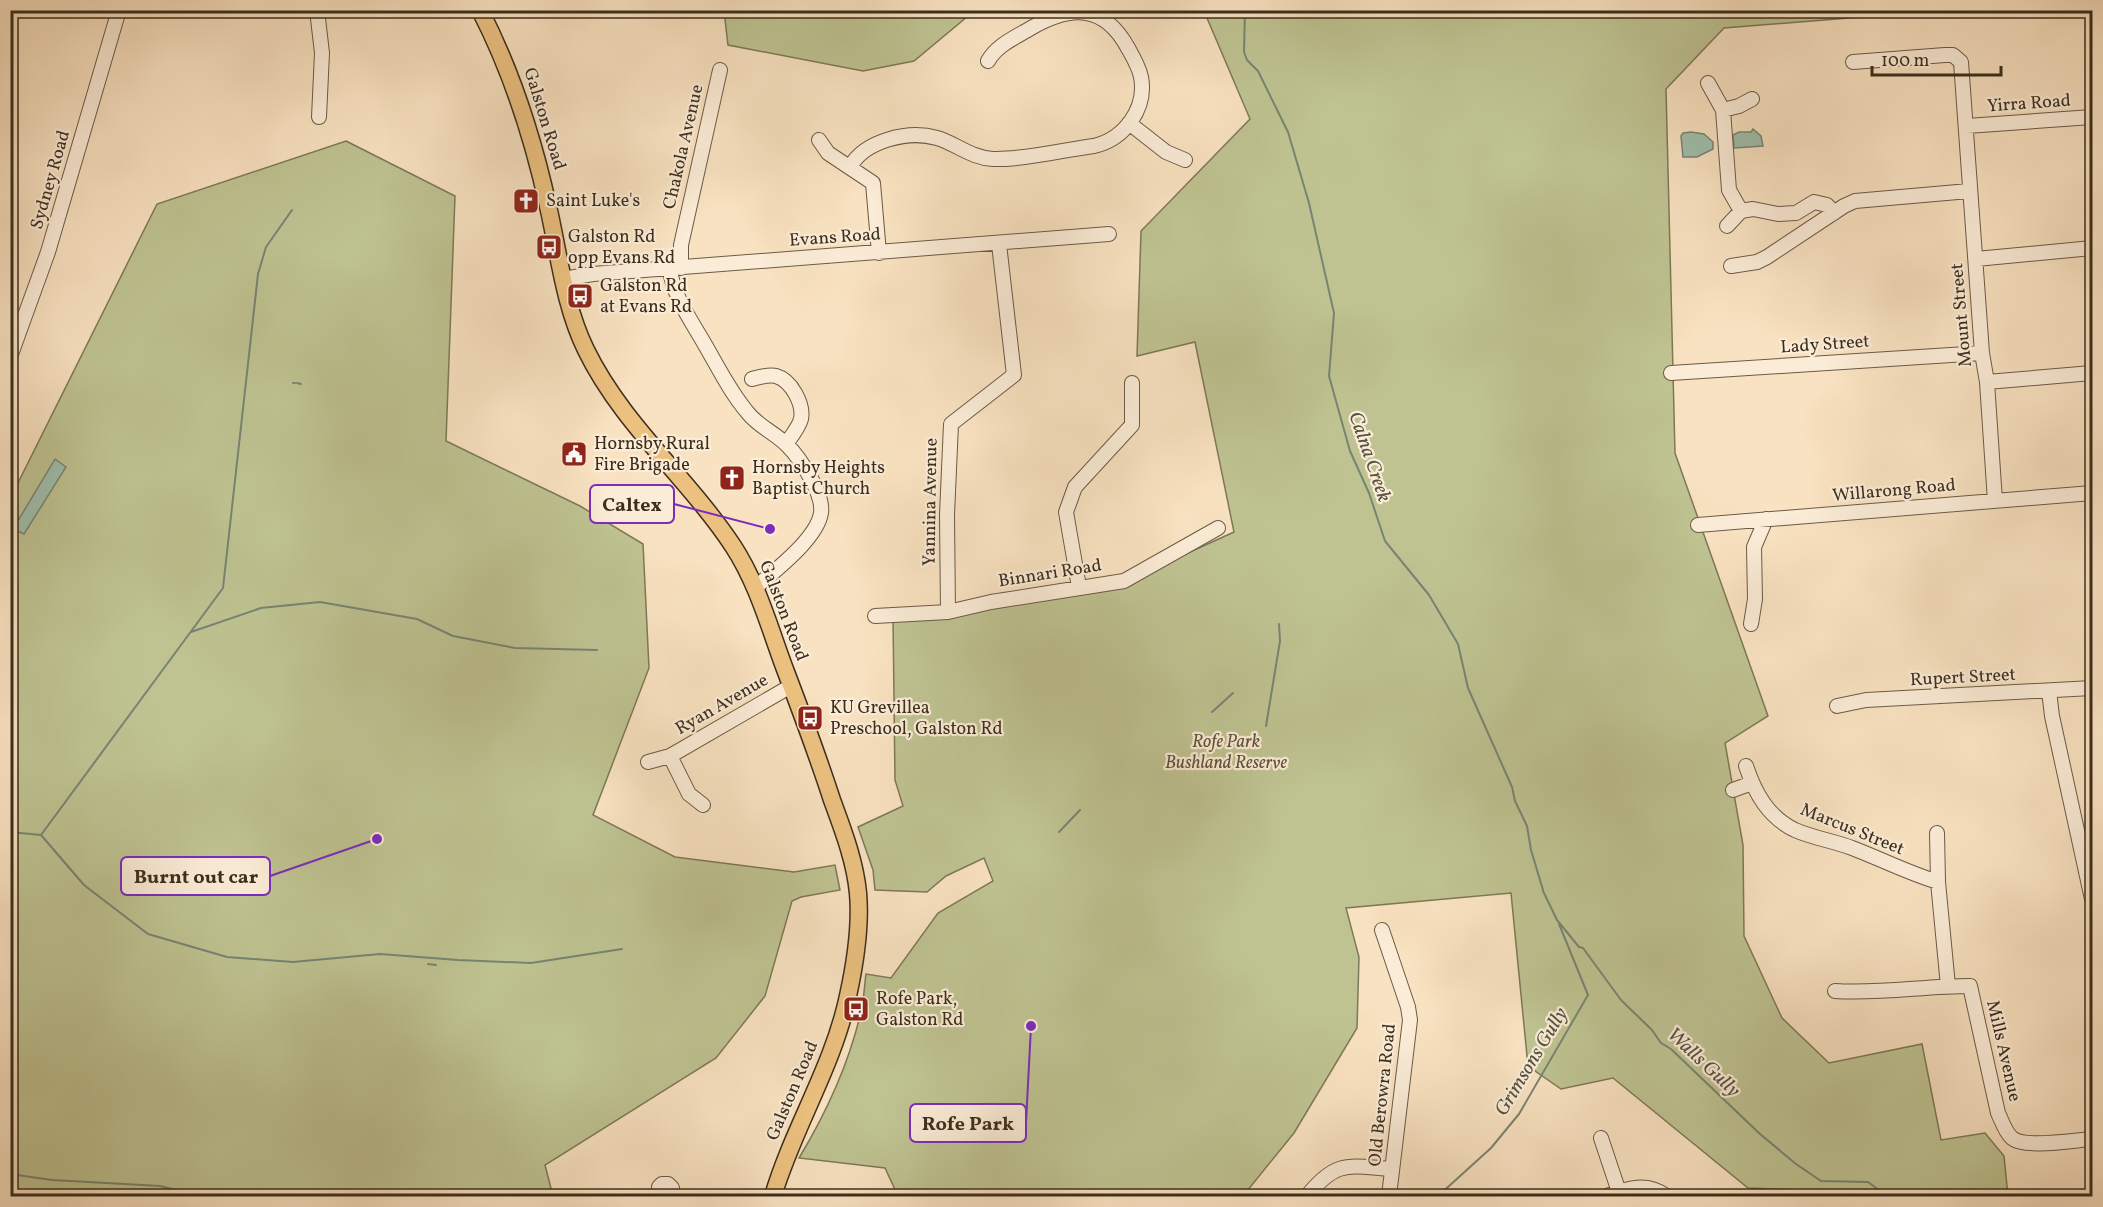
<svg xmlns="http://www.w3.org/2000/svg" width="2103" height="1207" font-family="Vollkorn,serif">
	<style>
		.green { fill: #bfc392; stroke: #7e7858; stroke-width: 1.5 }
		.water { fill: #9fbfad; stroke: #778573; stroke-width: 1.5 }
		.lines { fill: none; stroke-linecap: round; stroke-linejoin: round }
		.stream { stroke: #778573; stroke-width: 2 }
		.minor-casing { stroke: #6b5b46; stroke-width: 16 }
		.major-casing { stroke: #3c2e1d; stroke-width: 19 }
		.minor { stroke: #fbecd7; stroke-width: 14 }
		.major { stroke: #ecc180; stroke-width: 16 }
		.labels { text-anchor: middle; dominant-baseline: central; stroke-width: 4.5; stroke-linejoin: round; paint-order: stroke }
		.street-label { font-size: 18px; fill: #3c2e1d; stroke: #fbecd7 }
		.poi-label { font-size: 18px; fill: #3c2e1d; stroke: #fbecd7; text-anchor: start }
		.park-label { font-size: 18px; font-style: italic; fill: #5d533a; stroke: #fbecd7 }
		.water-label { font-size: 20px; font-style: italic; fill: #555241; stroke: #fbecd7 }
		.leader { fill: none; stroke: #7b2cbf; stroke-width: 2 }
		.callout-dot { fill: #7b2cbf; stroke: #fbecd7; stroke-width: 2 }
		.callout { fill: #fbecd7; stroke: #7b2cbf; stroke-width: 2 }
		.callout-label { font-size: 20px; text-anchor: middle; font-weight: bold; fill: #3c2e1d }
	</style>
	<rect width="100%" height="100%" fill="#f9e2c1"/>
	<filter id="stains"><feTurbulence type="fractalNoise" baseFrequency=".00333" numOctaves="4"/><feColorMatrix values="0 0 0 0 .2 0 0 0 0 .09 0 0 0 0 .02 0 0 0 .5 -.17"/></filter>
	<radialGradient id="worn" r=".72"><stop offset=".6" stop-color="#630" stop-opacity="0"/><stop offset="1" stop-color="#630" stop-opacity=".3"/></radialGradient>
	<!-- green -->
	<path class="green" d="M724 11V10L974 11 914 61 863 71 728 45Z
		M1204 11H1936L1724 28 1666 89 1675 453 1768 716 1725 743 1743 845 1744 936 1782 1018 1829 1063 1922 1044 1941 1140 1985 1133 2004 1156 2008 1196H1848L1842 1192 1748 1188 1613 1078 1561 1089 1528 1066 1511 893 1346 908 1359 957 1357 1028 1294 1133 1243 1196H898L885 1168 799 1158C825 1115 848 1065 860 1016 864 1002 864 988 866 974L891 978 938 913 993 881 984 858 946 876 927 892 875 890 873 870 858 827 903 806 895 780 893 617 1124 582 1234 532 1195 342 1137 356 1141 231 1250 119Z
		M346 141 455 196 446 441 580 506 643 544 649 668 593 815 675 857 794 872 835 865 840 890 801 897 792 901 765 996 716 1058 545 1165 553 1196H11L10 499 157 204Z"/>
	<!-- water -->
	<path class="water" d="M1753 129 1761 136 1763 146 1734 148 1733 135 1739 132H1751Z
		M1691 132 1704 134 1713 142V149L1697 157H1683L1681 136 1683 133Z
		M55 459 66 467 24 534 13 529Z"/>
	<g class="lines">
		<!-- stream -->
		<path class="stream" d="M1245 10 1244 52 1247 60 1258 71 1288 132 1309 203 1334 313 1329 376 1350 451 1369 493 1385 541 1429 595 1458 644 1468 688 1512 787 1515 801 1527 826 1531 850 1543 890
			M293 383H295
			M297 383 301 384
			M191 632 261 608 320 602 417 619 453 636 515 648 597 650
			M1212 712 1233 693
			M1266 726 1280 641 1279 624
			M10 832 41 835 223 588 258 274 266 247 292 210
			M1059 832 1080 810
			M41 835 84 885 148 934 227 957 293 962 380 954 458 960 531 963 622 949
			M1543 891 1557 920 1579 947 1583 948 1621 1000 1652 1030 1661 1043 1671 1049 1760 1134 1796 1164 1821 1181 1868 1182 1887 1196
			M428 964 436 965
			M10 1174 52 1180 160 1186 201 1196
			M1438 1196 1491 1148 1519 1114 1588 995 1559 924"/>
		<defs>
			<path id="minor" d="M317 10 322 53 319 117
				M1853 62 1945 55H1953L1961 62 1982 353 1987 382 1995 501
				M1708 83 1723 110 1729 190 1741 211
				M1723 110 1739 106 1752 99
				M1129 123 1166 152 1185 160
				M1967 126 2092 117
				M819 140 828 153 873 183 879 253
				M850 167C865 140 909 130 937 138 957 144 971 158 993 159 1023 160 1063 150 1094 146 1124 139 1147 109 1141 77 1139 67 1133 57 1128 48 1104 4 1071 5 1031 28 1016 37 997 45 988 61
				M1727 226 1741 211 1753 209 1778 214 1796 213 1814 202 1827 205 1834 213
				M1976 259 2092 248
				M1731 266 1757 262 1767 257 1844 206 1855 201 1969 191
				M681 268V245L720 70
				M670 269C673 296 691 320 704 343 718 367 730 392 748 413 758 426 775 433 787 445 800 458 824 494 821 513 817 539 774 571 755 588
				M563 279 593 274 1109 234
				M10 357 48 252 119 10
				M1671 373 1982 353
				M752 379C759 377 769 374 776 376 791 380 804 404 801 419 799 427 791 437 786 444
				M1987 382 2092 373
				M1698 525 2092 493
				M1079 587 1066 512 1075 487 1132 425V383
				M948 612 947 515 951 424 1014 375 999 244
				M875 616 948 612 991 602 1124 581 1218 528
				M1751 624 1755 599 1754 547 1766 519
				M2049 691 2052 716 2092 899
				M1837 706 1866 700 2092 688
				M648 762 670 756
				M1746 766C1755 793 1768 817 1795 830 1813 838 1834 841 1852 848 1881 859 1908 873 1938 882
				M1733 790 1752 783
				M703 805 689 794 670 756 791 686
				M1937 833 1938 882 1948 986
				M1382 930 1408 1007 1410 1020 1389 1196
				M1835 991C1880 994 1925 986 1970 986L1998 1113C2002 1121 2005 1132 2012 1138 2024 1149 2075 1140 2092 1139
				M1601 1138 1619 1192
				M662 1196 659 1194V1187L662 1184H668L672 1188 673 1196
				M1307 1196C1337 1159 1349 1166 1392 1169
				M1607 1196C1627 1188 1647 1182 1666 1196"/>
			<path id="major" d="M480 10C512 72 533 138 548 206 559 254 564 305 586 350 622 424 688 478 733 546 758 584 770 630 786 672 802 714 818 757 832 800 843 830 855 861 858 893 861 926 855 964 848 996 833 1067 793 1128 773 1196"/>
		</defs>
		<!-- minor casing -->
		<use href="#minor" class="minor-casing"/>
		<!-- major casing -->
		<use href="#major" class="major-casing"/>
		<!-- minor -->
		<use href="#minor" class="minor"/>
		<!-- major -->
		<use href="#major" class="major"/>
	</g>
	<!-- icons -->
	<defs>
		<symbol id="church-square" viewBox="-11 -11 22 22"><rect x="-9" y="-9" width="18" height="18" rx="4" fill="#8f2418" stroke="#fbecd7"/><path d="M-1.2-6h2.4v3.5h3.3v2.4h-3.3V6h-2.4V-.1h-3.3v-2.4h3.3Z" fill="#fff"/></symbol>
		<symbol id="bus-square" viewBox="-11 -11 22 22"><rect x="-9" y="-9" width="18" height="18" rx="4" fill="#8f2418" stroke="#fbecd7"/><path d="M-5-6H5V4H4V6H2V4H-2V6H-4V4H-5ZM-3.5-4V0h7V-4ZM-3.5 1.2v1.5H-2V1.2ZM2 1.2v1.5H3.5V1.2Z" fill="#fff"/></symbol>
		<symbol id="civic-square" viewBox="-11 -11 22 22"><rect x="-9" y="-9" width="18" height="18" rx="4" fill="#8f2418" stroke="#fbecd7"/><path d="M-.6-6.5H3V-4.5H.6V-3L4-1V1h2V6H-6V1h2V-1L-.6-3ZM-1.2 2.5V6h2.4V2.5Z" fill="#fff"/></symbol>
	</defs>
	<g fill-rule="evenodd">
		<use href="#church-square" x="511" y="186" width="30" height="30"/>
		<use href="#bus-square" x="534" y="232" width="30" height="30"/>
		<use href="#bus-square" x="565" y="281" width="30" height="30"/>
		<use href="#civic-square" x="559" y="439" width="30" height="30"/>
		<use href="#church-square" x="717" y="463" width="30" height="30"/>
		<use href="#bus-square" x="795" y="703" width="30" height="30"/>
		<use href="#bus-square" x="841" y="994" width="30" height="30"/>
	</g>
	<g class="labels">
		<!-- street labels -->
		<g class="street-label">
			<text transform="translate(2029 104) rotate(-4)">Yirra Road</text>
			<text transform="translate(544 119) rotate(73)">Galston Road</text>
			<text transform="translate(684 147) rotate(-77)">Chakola Avenue</text>
			<text transform="translate(51 180) rotate(-74)">Sydney Road</text>
			<text transform="translate(835 238) rotate(-4)">Evans Road</text>
			<text transform="translate(1962 315) rotate(-95)">Mount Street</text>
			<text transform="translate(1825 345) rotate(-4)">Lady Street</text>
			<text transform="translate(1894 491) rotate(-5)">Willarong Road</text>
			<text transform="translate(931 502) rotate(-89)">Yannina Avenue</text>
			<text transform="translate(1050 574) rotate(-9)">Binnari Road</text>
			<text transform="translate(783 611) rotate(69)">Galston Road</text>
			<text transform="translate(1963 678) rotate(-3)">Rupert Street</text>
			<text transform="translate(722 705) rotate(-30)">Ryan Avenue</text>
			<text transform="translate(1852 830) rotate(22)">Marcus Street</text>
			<text transform="translate(2003 1051) rotate(77)">Mills Avenue</text>
			<text transform="translate(793 1091) rotate(-67)">Galston Road</text>
			<text transform="translate(1383 1095) rotate(-84)">Old Berowra Road</text>
		</g>
		<!-- poi labels -->
		<g class="poi-label">
			<text x="546" y="201">Saint Luke's</text>
			<text x="568" y="237">Galston Rd<tspan x="568" dy="21">opp Evans Rd</tspan></text>
			<text x="600" y="286">Galston Rd<tspan x="600" dy="21">at Evans Rd</tspan></text>
			<text x="594" y="444">Hornsby Rural<tspan x="594" dy="21">Fire Brigade</tspan></text>
			<text x="752" y="468">Hornsby Heights<tspan x="752" dy="21">Baptist Church</tspan></text>
			<text x="830" y="708">KU Grevillea<tspan x="830" dy="21">Preschool, Galston Rd</tspan></text>
			<text x="876" y="999">Rofe Park,<tspan x="876" dy="21">Galston Rd</tspan></text>
		</g>
		<!-- park labels -->
		<g class="park-label">
			<text x="1226" y="742">Rofe Park<tspan x="1226" dy="21">Bushland Reserve</tspan></text>
		</g>
		<!-- water labels -->
		<g class="water-label">
			<text transform="translate(1369 457) rotate(71)">Calna Creek</text>
			<text transform="translate(1532 1062) rotate(-59)">Grimsons Gully</text>
			<text transform="translate(1703 1063) rotate(43)">Walls Gully</text>
		</g>
	</g>
	<!-- callouts -->
	<path class="leader" d="M770 529L674 504M377 839L270 876M1031 1026L1026 1123"/>
	<g class="callout-dot">
		<circle cx="770" cy="529" r="6"/>
		<circle cx="377" cy="839" r="6"/>
		<circle cx="1031" cy="1026" r="6"/>
	</g>
	<g class="callout">
		<rect x="590" y="485" width="84" height="38" rx="6"/>
		<rect x="121" y="857" width="149" height="38" rx="6"/>
		<rect x="910" y="1104" width="116" height="38" rx="6"/>
	</g>
	<g class="callout-label">
		<text x="632" y="511">Caltex</text>
		<text x="196" y="883">Burnt out car</text>
		<text x="968" y="1130">Rofe Park</text>
	</g>
	<!-- margin -->
	<rect width="2103" height="1207" fill="none" stroke="#f9e2c1" stroke-width="36"/>
	<rect x="12" y="12" width="2079" height="1183" fill="none" stroke="#3c2e1d" stroke-width="3"/>
	<rect x="18" y="18" width="2067" height="1171" fill="none" stroke="#3c2e1d" stroke-width="1.5"/>
	<!-- scale -->
	<path d="M1872 66v9h129v-9" fill="none" stroke="#3c2e1d" stroke-width="3"/>
	<text x="1881" y="66" font-size="18" fill="#3c2e1d" stroke="#fbecd7" stroke-width="4.5" paint-order="stroke">100 m</text>
	<rect width="100%" height="100%" filter="url(#stains)"/>
	<rect width="100%" height="100%" fill="url(#worn)"/>
</svg>
